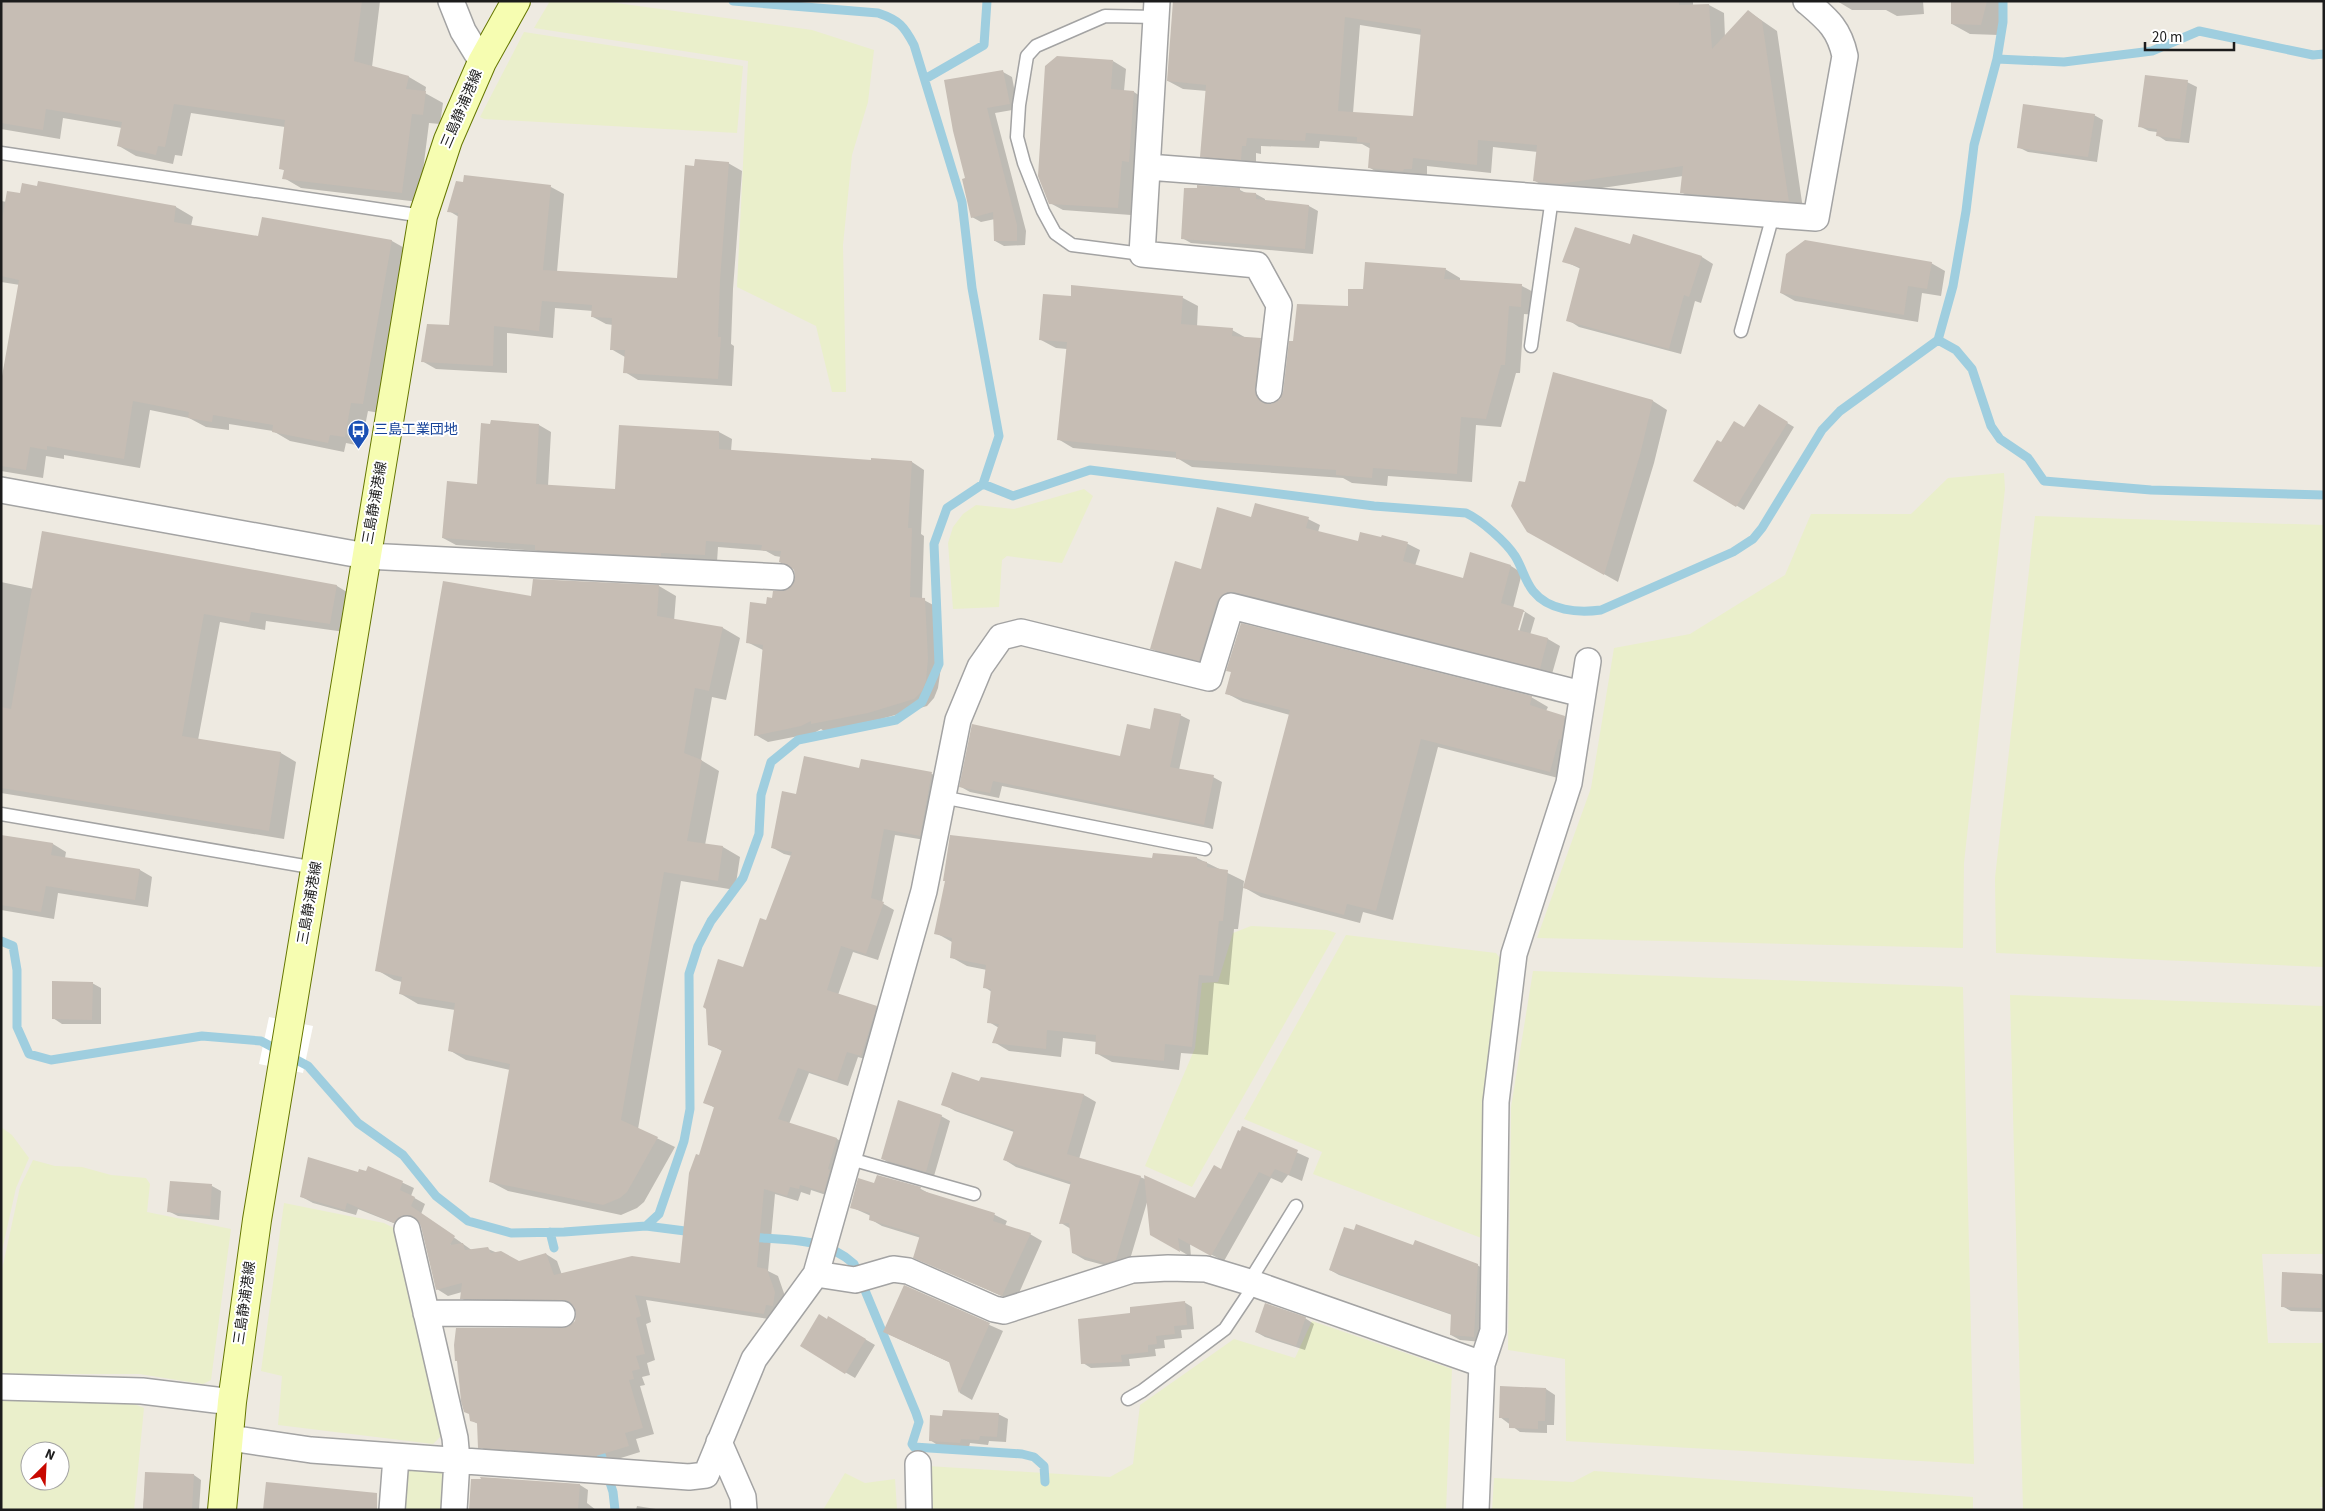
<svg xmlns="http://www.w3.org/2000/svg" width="2325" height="1511" font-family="'Source Sans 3','Noto Sans JP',sans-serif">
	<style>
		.farmland { fill: #eaefcb; fill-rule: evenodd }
		.pier { fill: #fff }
		.shadow { fill: #0003; fill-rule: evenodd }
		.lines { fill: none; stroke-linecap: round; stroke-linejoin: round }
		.stream { stroke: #9fcedf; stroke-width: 9 }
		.building { fill: #c6bdb4; fill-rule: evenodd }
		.service-casing { stroke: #a3a3a3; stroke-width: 15 }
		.minor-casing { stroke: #a3a3a3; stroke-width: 28 }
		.secondary-casing { stroke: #657600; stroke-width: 30 }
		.service { stroke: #fff; stroke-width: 12 }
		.minor { stroke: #fff; stroke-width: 25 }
		.secondary { stroke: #f6fdb1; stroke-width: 28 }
		.labels { text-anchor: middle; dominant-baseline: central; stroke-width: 4; stroke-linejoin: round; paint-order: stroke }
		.street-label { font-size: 14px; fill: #1c1c1c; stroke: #fff }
		.transit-label { font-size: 14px; fill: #164399; stroke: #fff; text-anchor: start }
	</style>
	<rect width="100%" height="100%" fill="#eeeae1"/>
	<!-- farmland -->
	<path class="farmland" d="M550 1H602L812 30 874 50 868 102 852 155 843 245 846 392H832L816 326 737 287 748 61 534 28Z
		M524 32 743 66 737 133 484 119 480 117Z
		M2004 473 2005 489 1964 863 1963 948 1537 938 1591 788 1614 648 1690 634 1785 575 1811 514H1911L1948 478Z
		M1084 489 1093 496 1062 563 1007 556 1002 560 999 607 953 609 948 543 953 527 963 514 976 505 1014 509Z
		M2035 516 2324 525V967L1996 953 1995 878Z
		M1251 926 1327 930 1336 933 1192 1187 1145 1166 1195 1048 1202 983 1218 982 1233 933Z
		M1346 935 1496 953 1500 958 1483 1124 1484 1239 1313 1174 1322 1152 1244 1119Z
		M1533 971 1963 987 1974 1464 1566 1441 1565 1359 1508 1350 1511 1107Z
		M2010 995 2324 1006V1254H2262L2268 1343H2324V1487H2320L2323 1510H2023Z
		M1 1127 12 1135 29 1158 16 1188 1 1255Z
		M33 1160 55 1166 82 1167 111 1175 146 1178 150 1184 147 1212 231 1229 211 1380 203 1384 139 1374H1V1274L20 1187Z
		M284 1203 384 1223 396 1229 445 1432 433 1444 278 1425 282 1376 261 1371Z
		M1312 1321 1452 1369 1446 1510H928L927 1466 1110 1477 1133 1464 1140 1405 1234 1339 1295 1358Z
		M1 1398 134 1404 144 1408 134 1510H1ZM30 1451H60V1481H30Z
		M412 1465 447 1472 445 1510H403L406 1471Z
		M1594 1471 1973 1497V1510H1492L1494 1478 1573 1482Z
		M845 1473 865 1483 895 1479 897 1510H823Z"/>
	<!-- pier -->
	<path class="pier" d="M269 1017 313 1026 303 1073 259 1064Z"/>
	<!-- shadow -->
	<path class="shadow" d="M1 1H380L372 67 409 77 426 87 425 93 443 103 440 124 429 123 419 202 301 188 284 178 285 171 281 168 285 127 191 113 182 156 175 155 173 164 136 156 119 146 122 128 63 118 60 139 1 129Z
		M1108 1H1152V3Z
		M1191 1H1693V6L1709 5 1724 13 1725 37 1748 11 1777 31 1803 209 1696 200 1681 192 1683 176 1575 192 1549 189 1535 181 1538 152 1493 147 1491 173 1427 166V177L1384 176 1370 168 1371 149 1362 144 1320 141 1319 148 1261 146V154L1256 153V167L1216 164 1201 156 1207 91 1183 89 1168 81ZM1360 25 1422 35 1414 117 1353 113Z
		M1837 1H1923L1924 14 1897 16 1886 10H1852Z
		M1952 1H2004V16L1999 35 1970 34 1952 24Z
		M1113 61 1126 69 1124 91 1134 92 1146 100 1142 169 1134 168 1131 215 1063 210 1050 203Z
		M1003 72 1012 77 1018 109 995 113 1026 231 1025 245 1004 246 995 241V219L981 222 972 217 967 179 954 130Z
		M2187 82 2197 87 2189 143 2166 141 2157 135V132L2149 131 2139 126Z
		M2094 115 2103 120 2097 162 2028 152 2018 147Z
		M728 163 742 171 733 289 731 344 734 346 732 386 638 380 625 372V357L611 349 613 325 606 324 593 317V311L555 308 553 338 507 333V373L436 369 422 361 450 326 459 217 449 211 551 187 564 194 557 272 678 279 695 167Z
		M39 182 176 207 193 217 191 226 259 238 392 241 408 250 380 413 368 411 361 446 346 443 344 452 290 441 273 431 229 424V430L206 427 189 418 150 410 140 468 64 455V459L46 456 43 478 1 471V385L20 285 1 282V201L7 202 38 187Z
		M1240 190 1246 193 1256 194 1265 199V202L1309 206 1318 211 1313 254 1191 243 1182 238Z
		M1634 235 1702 257 1713 264 1701 303 1695 301 1681 354 1579 327 1568 320 1581 269 1564 261 1631 245Z
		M1931 263 1945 271 1941 296 1922 293 1918 322 1795 301 1781 293Z
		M1445 269 1460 278V282L1522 286 1537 294 1536 315 1524 314 1520 373H1516L1501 427 1476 425 1472 482 1388 476 1387 486 1352 483 1343 478 1192 467 1177 458 1073 448 1058 439 1067 349 1056 348 1041 340 1072 298H1183L1198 306 1197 327 1232 330 1248 339 1260 340 1275 348 1269 398 1270 405 1281 400 1284 392 1294 342 1349 308 1364 291Z
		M1554 373 1653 401 1667 410 1654 463 1618 582 1528 531 1526 483Z
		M1759 406 1794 427 1744 510 1694 480 1721 444 1745 428Z
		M539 425 551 432 548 486 616 490 620 426 719 432 732 439 731 451 872 462H912L924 470 921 534 924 536 922 599 937 607 941 667 938 688 934 698 927 706 881 719 824 731 821 729 814 733 768 742 756 735 763 650 747 642 767 606 773 599 794 585 797 577 794 569 780 562 781 557 775 556 766 551 718 547 717 562 674 559 673 563 548 557 538 551 456 545 443 538 478 485Z
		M1252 518 1308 519 1320 525 1318 532 1359 543 1382 539 1383 536 1408 544 1420 550 1415 566 1464 579 1511 566 1522 573 1513 608 1524 611 1535 618 1530 635 1548 639 1560 646 1552 674 1240 598 1211 667 1163 655 1151 648 1202 570ZM1522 612H1525L1518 636H1515Z
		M1 582 34 589 337 586 352 595 345 632 266 621 265 630 220 622 198 740 281 753 296 762 284 839 1 793Z
		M659 586 676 596 674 621 723 628 740 638 726 700 712 697 701 760 719 771 705 845 723 847 740 857 735 890 681 881 638 1129 675 1147 644 1202 637 1208 621 1215 508 1191 491 1182 510 1070 466 1060 449 1050 455 1010 418 1004 401 994 402 982 394 980 377 970 533 598Z
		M1226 693 1531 697 1548 707 1546 711 1564 717 1581 727 1566 780 1438 747 1393 920 1363 912 1360 923 1261 897 1245 888 1290 715 1243 702Z
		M1180 715 1190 720 1179 770 1213 777 1222 782 1213 829 1002 786 999 798 970 792 961 787 1121 757 1151 730Z
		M862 760 932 774 943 780 931 841 895 835 882 903 894 910 878 960 853 952 838 995 876 1007 887 1014 872 1061 858 1057 848 1086 809 1073 789 1124 837 1139 848 1145 835 1198 811 1190 810 1195 801 1192 798 1201 775 1194 768 1271 778 1276 786 1299 775 1320 646 1300 651 1322 646 1324 655 1360 647 1363 650 1375 642 1377 645 1385 640 1386 654 1434 636 1439 640 1452 608 1462 491 1453 480 1447 478 1424 471 1420 562 1330 569 1328 576 1321 578 1315 574 1305H472L461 1298 462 1292 448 1296 437 1289 420 1221H416L406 1228 358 1209 356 1215 313 1203 302 1197 358 1174 366 1173 369 1167 414 1188 411 1196 425 1204 421 1214 473 1251 488 1249 519 1262 546 1254 557 1261 562 1275 682 1265 700 1157 715 1108 705 1102 722 1051 709 1044 767 922 792 856 784 854 773 848 797 795 860 769ZM444 1242 453 1246 446 1247Z
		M1 836 53 844 66 852 65 858 140 870 152 877 148 907 58 893 54 919 1 910Z
		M1197 858 1244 881 1238 929H1234L1229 985 1214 983 1208 1055 1181 1053 1179 1070 1112 1062 1096 1053 1097 1042 1063 1038 1061 1057 1009 1051 994 1042 999 1028 989 1022 992 992 984 987 987 970 967 966 951 957 952 942 936 933 1153 859Z
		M92 983 101 988V1024H62L53 1018Z
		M982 1078 1084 1095 1096 1102 1079 1159 1140 1177 1195 1199 1222 1170 1243 1128 1309 1158 1302 1181 1288 1175 1282 1183 1271 1178 1224 1261 1190 1244 1191 1257 1152 1234 1148 1199 1128 1266 1119 1269 1085 1260 1073 1253 1071 1229 1061 1223 1072 1185 1016 1167 1005 1160 1014 1132 955 1111 943 1104 980 1082Z
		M941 1116 950 1121 934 1176 891 1164 883 1159Z
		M877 1176 921 1189 932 1195 995 1215 1007 1221 1005 1226 1030 1234 1042 1241 1015 1302 915 1257 921 1238 882 1226 870 1219 871 1216 851 1207 875 1185Z
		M172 1182 212 1186 221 1191 219 1220 178 1216 168 1211Z
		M1414 1246 1477 1265 1486 1270 1482 1342 1460 1340 1451 1335 1452 1315 1339 1275 1330 1270Z
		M2283 1274 2324 1275V1312L2291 1311 2282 1306Z
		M904 1287 1003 1331 972 1400 960 1393 951 1363 884 1332Z
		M1184 1302 1192 1307 1194 1329 1181 1330 1182 1338 1164 1340 1165 1348 1155 1349 1156 1356 1129 1359 1130 1366 1091 1368 1083 1363Z
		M829 1318 875 1345 855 1378 801 1346Z
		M1305 1318 1314 1324 1305 1350 1265 1337 1256 1332Z
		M1546 1389 1555 1395 1554 1425H1547V1433L1520 1432 1500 1417Z
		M998 1414 1008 1419 1006 1442 989 1441 988 1445 970 1443 969 1447 939 1446 930 1440Z
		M146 1473 194 1475 201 1480 199 1510H143Z
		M580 1485 588 1490 587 1503 596 1510H470Z
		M637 1506 662 1510H636Z"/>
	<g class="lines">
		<!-- stream -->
		<path class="stream" d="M1997 59 2064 62 2152 51 2199 31 2313 55 2324 54
			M925 79 984 45 987 1
			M1938 340 1956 350 1972 369 1991 426 2000 439 2028 458 2044 481 2151 490 2324 495
			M983 484 1013 496 1090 470 1374 506 1466 513C1481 520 1506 542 1515 556 1522 567 1525 581 1533 591 1549 611 1578 613 1601 610L1733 552 1753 539 1762 528 1822 430 1840 411 1938 340 1953 286 1966 211 1974 145 1997 59 2003 22V1
			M1 941 13 946 17 970V1027L29 1054 51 1060 202 1036 261 1041 308 1066 358 1123 403 1155 436 1196 468 1221 511 1233 564 1232 646 1226 659 1214 684 1141 690 1109 689 974 698 946 711 921 743 878 759 834 761 795 771 762 798 740 896 720 922 702 939 664 934 544 947 508 983 484 999 436 972 288 962 202 914 45C904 26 899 20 878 13L733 1
			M646 1226 693 1232
			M550 1232 554 1248
			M748 1237C786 1240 825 1237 854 1264L916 1413 919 1422 912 1444 914 1447 1022 1454 1034 1457 1044 1466 1045 1482
			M598 1445 613 1492 615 1510"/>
	</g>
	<!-- building -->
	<path class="building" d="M1 1H362L354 61 409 76 406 89 426 91 423 115 412 114 402 193 282 179 284 170 279 169 285 120 174 104 165 147 158 146 156 155 117 146 122 122 46 109 43 130 1 123Z
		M1173 1H1679V5L1709 4 1712 49 1748 10 1762 21 1789 202 1680 193 1683 166 1559 184 1533 181 1537 145 1478 140 1477 165 1413 158 1412 169H1404L1403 171 1368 168 1370 143 1357 142V137L1306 133 1305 141 1247 138 1246 146H1242L1241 160 1200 157 1206 85 1167 81ZM1345 17 1421 29 1413 116 1338 111Z
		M1951 1H1987L1981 25 1951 24Z
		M1057 56 1113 60 1111 89 1134 91 1129 162 1122 161 1118 208 1049 204 1038 176 1045 66Z
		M1003 70 1010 104 987 108 1017 225V241H994L993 212 971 218 962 179 965 178 953 131 944 80Z
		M2145 75 2188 80 2180 139 2156 136 2157 129 2138 127Z
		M2023 104 2095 114 2088 157 2017 148Z
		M695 159 729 162 720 281 718 337H721L718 379 623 373 625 350H610L612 318 591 317 592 305 542 301 539 331 494 326 493 366 421 362 427 324 449 325 458 213 447 212 456 181 463 182 464 175 551 185 543 270 677 278 685 165 694 166Z
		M38 181 176 206 174 222 258 236 262 217 392 240 363 404 351 403 345 437 330 435 328 443 272 432 273 425 213 415 212 422 188 418 189 412 133 401 124 459 47 446V450L30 447 26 470 1 466V382L19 280 1 276V225L7 191 20 193 22 183 37 186Z
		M1197 185 1240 188V192L1256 193V199L1309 205 1305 249 1181 239 1184 188H1197Z
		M1575 227 1630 244 1633 234 1702 256 1689 297 1684 295 1669 349 1566 321 1580 267 1562 262Z
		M1805 240 1932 262 1927 289 1908 286 1904 315 1780 293 1786 254Z
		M1365 262 1446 268 1444 279 1522 284 1521 307 1509 306 1505 365H1501L1486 419 1461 417 1457 474 1373 468 1372 478 1336 475V470L1176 459V452L1057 440 1067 342 1039 340 1043 294 1071 296V285L1183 296 1181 324 1233 328 1232 336 1261 338 1255 389 1256 395 1260 401 1268 404 1274 403 1280 399 1283 392 1289 341H1293L1297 304 1348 306V289H1363Z
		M1553 372 1653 400 1640 455 1604 575 1527 532 1511 506 1519 481 1525 482Z
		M1759 404 1788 422 1736 507 1693 481 1717 440 1721 442 1734 421 1744 427Z
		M491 420 539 424 536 484 615 489 619 425 719 431V449L871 460V458L912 461 908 528H912L910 597 925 598 928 659 926 681 922 691 914 699 868 713 811 724V721L801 726 754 736 763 645 746 643 750 602 766 604 767 597 772 598 773 591 787 590 793 584 795 577 794 570 788 565 779 562 781 551 761 550 762 545 706 541 705 555 661 553V557L535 550V545L442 538 447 481 477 484 481 423 490 424Z
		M1255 503 1309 517 1306 528 1358 541 1360 532 1381 537 1382 535 1408 542 1403 561 1463 578 1470 552 1511 565 1501 603 1524 610 1518 630 1548 638 1540 669 1234 592H1227L1217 601 1199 661 1150 649 1175 561 1201 569 1217 507 1251 517Z
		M42 531 337 585 330 624 251 612 249 622 204 614 182 736 281 752 269 831 1 788V707L11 709Z
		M533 579 659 585 657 616 723 627 709 691 695 688 684 753 702 760 687 841 723 846 718 881 664 872 621 1120 658 1137 627 1192 620 1198 603 1205 489 1182 510 1064 448 1051 455 1003 399 994 402 977 375 971 443 581 531 596Z
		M1241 623 1532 696 1530 705 1565 716 1561 740 1559 739 1550 772 1421 739 1376 911 1347 904 1344 915 1243 888 1290 710 1225 694 1231 672 1226 671Z
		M1154 708 1181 714 1170 767 1214 775 1204 825 993 781 990 793 959 787 972 724 1120 756 1127 724 1150 729Z
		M804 756 859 768 861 759 932 772 920 836 884 829 871 898 884 902 866 954 841 946 827 990 877 1006 861 1056 847 1052 837 1081 798 1068 778 1119 837 1138 828 1169 830 1170 824 1192 800 1185 799 1189 790 1187 787 1196 764 1189 757 1267 767 1269 775 1292 773 1306 766 1305 764 1314 635 1295 641 1316 636 1318 645 1354 636 1356 640 1369 632 1371 634 1379 629 1380 643 1428 625 1433 629 1446 596 1456 478 1448 477 1423 470 1421 469 1414 464 1412 461 1401 457 1361H455L454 1345 456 1328H562L569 1326 575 1321 576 1314 574 1307 569 1301 562 1300 460 1299 462 1283 436 1290 421 1226 417 1219 411 1215H404L398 1218 394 1223 347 1203 345 1210 300 1197 308 1157 358 1172 359 1169 366 1171 368 1166 403 1181 400 1190 415 1197 411 1206 455 1236 450 1245 463 1243 465 1250 488 1247 491 1253 501 1251 519 1261 546 1253 554 1275 632 1256 680 1263 689 1173 696 1154 699 1155 714 1107 703 1103 722 1050 708 1045 706 1009 703 1007 718 959 743 967 760 918 766 920 792 852 771 848 782 791 796 794Z
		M1 835 53 843 51 855 140 869 135 900 46 886 41 912 1 905Z
		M950 835 1152 858 1153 853 1197 857V860L1207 862V867L1228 870 1223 921H1219L1213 976 1199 975 1192 1047 1165 1044 1164 1061 1095 1054 1096 1035 1047 1030 1046 1049 992 1043 999 1024 987 1023 991 989 983 988 986 965 950 958 952 938 934 934 945 881H943Z
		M52 981 93 982 92 1020 52 1019Z
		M952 1072 979 1081 981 1077 1084 1094 1067 1154 1141 1176 1116 1260 1106 1263 1072 1253 1069 1223 1059 1224 1071 1182 1003 1160 1014 1130 941 1105Z
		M898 1100 942 1115 926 1172 881 1159Z
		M1242 1126 1298 1150 1289 1175 1275 1169 1270 1177 1259 1172 1211 1256 1178 1238 1180 1252 1150 1235 1144 1175 1195 1198 1214 1165 1221 1169 1238 1130 1240 1131Z
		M877 1175 921 1187 920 1190 995 1213 993 1221 1031 1233 1002 1296 913 1258 920 1235 869 1220 870 1213 850 1208 858 1178 874 1183Z
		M170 1181 212 1184 210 1216 167 1212Z
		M1356 1224 1413 1245 1415 1240 1478 1264 1474 1337 1450 1335 1451 1314 1329 1270 1344 1227 1354 1230Z
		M2282 1272 2322 1274 2321 1308 2281 1307Z
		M904 1285 990 1323 959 1393 949 1362 883 1332Z
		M1185 1301 1187 1325 1174 1326 1175 1334 1156 1336 1157 1344 1148 1345V1352L1121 1355 1122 1362 1081 1364 1078 1319 1130 1313V1307Z
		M1265 1303 1306 1317 1296 1346 1255 1332Z
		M819 1314 827 1319 828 1316 866 1339 845 1374 800 1346Z
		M1500 1386 1546 1388 1545 1421H1538V1429L1509 1428V1418H1499Z
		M943 1410 999 1413 997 1437 980 1436 979 1440 961 1439 960 1443 929 1441 930 1415 942 1416Z
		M145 1472 194 1474 192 1510H143Z
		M480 1477 580 1484 578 1510H469L471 1479H481Z
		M266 1482 377 1493V1510H263Z"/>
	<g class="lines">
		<defs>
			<path id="service" d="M1 153 423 216
				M1142 254 1072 245 1055 233 1043 211 1024 163 1017 137 1019 105 1027 56 1036 46 1105 16 1156 17
				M1741 331 1773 215
				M1531 346 1552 198
				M942 797 1205 849
				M1 814 316 868
				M847 1158 974 1194
				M1249 1282 1296 1206
				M1128 1399 1142 1391 1225 1329 1255 1284"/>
			<path id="minor" d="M451 1 463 31 482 62
				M1157 1 1142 254 1257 265 1279 305 1269 390
				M1148 167 1816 218 1845 56C1839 28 1827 19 1806 1
				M1 490 366 556 781 577
				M407 1229 455 1438 457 1460 454 1510
				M816 1274 855 1280 893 1269 908 1271 994 1309 1004 1311 1132 1270 1168 1268 1206 1269 1249 1282 1482 1364
				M426 1313 562 1314
				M1 1387 142 1391 232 1402
				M230 1438 311 1450 689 1477 706 1475 754 1359 816 1274 924 891 958 720 980 667 1001 637 1021 632 1209 678 1231 606 1582 694
				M719 1442 743 1497 744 1510
				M918 1464 919 1510
				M392 1510 396 1457
				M1476 1510 1482 1364 1493 1331 1496 1102 1514 954 1569 783 1588 661"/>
			<path id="secondary" d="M222 1510 232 1402 257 1220 423 216 448 140 482 62 516 1"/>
		</defs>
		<!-- service casing -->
		<use href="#service" class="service-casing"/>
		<!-- minor casing -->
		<use href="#minor" class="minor-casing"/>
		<!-- secondary casing -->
		<use href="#secondary" class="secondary-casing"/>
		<!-- service -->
		<use href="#service" class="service"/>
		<!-- minor -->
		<use href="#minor" class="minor"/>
		<!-- secondary -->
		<use href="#secondary" class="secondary"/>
	</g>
	<!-- icons -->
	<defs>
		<symbol id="bus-pin" viewBox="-11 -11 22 30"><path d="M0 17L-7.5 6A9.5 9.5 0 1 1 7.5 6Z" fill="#1a4fb4" stroke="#fff"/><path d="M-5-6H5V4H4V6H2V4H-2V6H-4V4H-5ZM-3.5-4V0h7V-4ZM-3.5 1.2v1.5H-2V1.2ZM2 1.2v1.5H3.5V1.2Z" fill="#fff"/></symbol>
	</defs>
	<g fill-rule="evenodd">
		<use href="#bus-pin" x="346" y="418" width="25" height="34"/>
	</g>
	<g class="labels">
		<!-- street labels -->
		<g class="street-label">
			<text transform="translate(462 109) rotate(-67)">三島静浦港線</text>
			<text transform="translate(375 503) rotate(-80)">三島静浦港線</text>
			<text transform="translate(310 903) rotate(-80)">三島静浦港線</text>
			<text transform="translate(245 1303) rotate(-82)">三島静浦港線</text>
		</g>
		<!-- transit labels -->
		<g class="transit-label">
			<text x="374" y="430">三島工業団地</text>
		</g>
	</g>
	<!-- border -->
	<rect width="2325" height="1511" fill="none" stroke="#1c1c1c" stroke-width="5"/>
	<!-- north arrow -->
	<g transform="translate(45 1466) rotate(24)"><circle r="24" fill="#ffffff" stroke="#a4a4a4"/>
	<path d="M0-4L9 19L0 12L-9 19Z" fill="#c80800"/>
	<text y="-8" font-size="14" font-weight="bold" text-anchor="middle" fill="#1c1c1c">N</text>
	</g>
	<!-- scale -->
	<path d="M2145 42v8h89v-8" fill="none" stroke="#1c1c1c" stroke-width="2.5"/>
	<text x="2152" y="42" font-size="15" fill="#1c1c1c" stroke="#ffffff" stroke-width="4" paint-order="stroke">20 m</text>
</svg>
